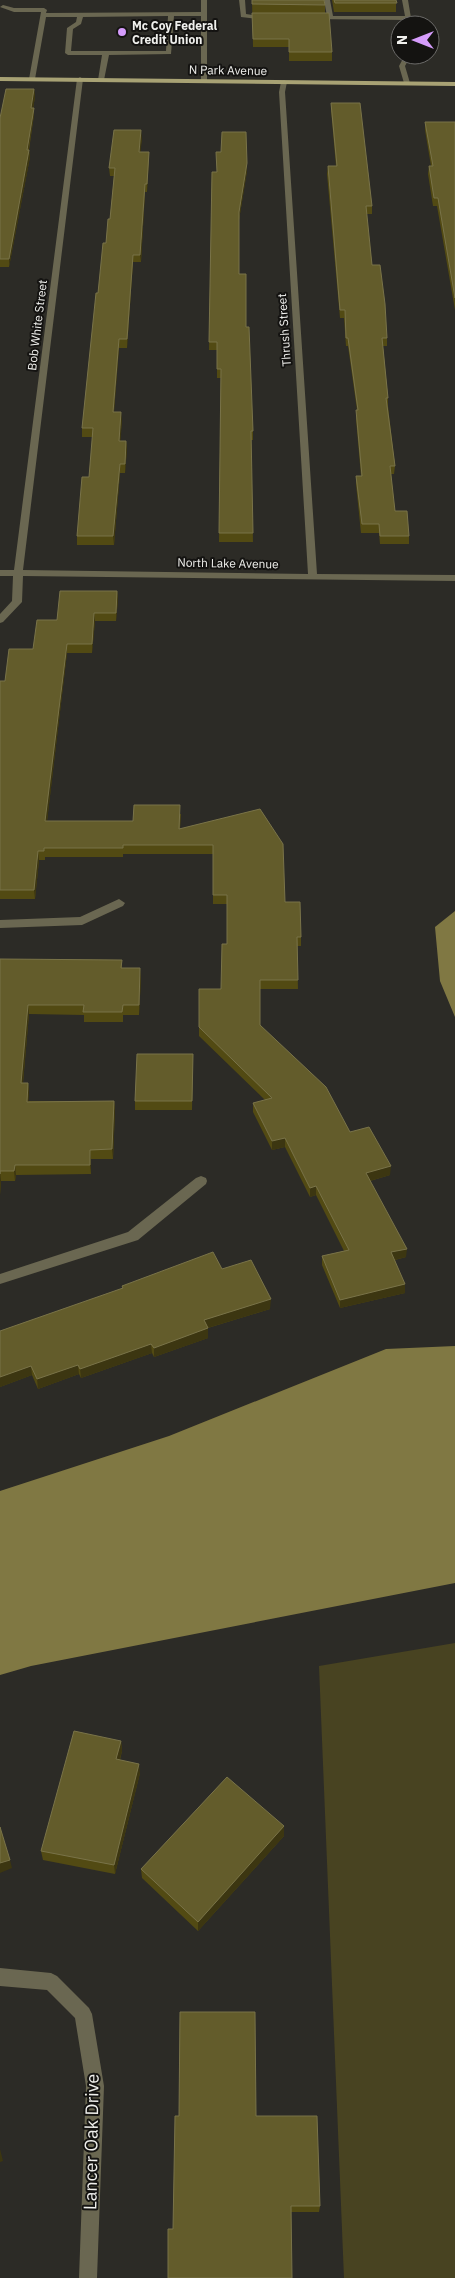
<svg xmlns="http://www.w3.org/2000/svg" width="455" height="2278" font-family="'IBM Plex Sans',sans-serif">
	<style>
		.green { fill: #484321 }
		.water { fill: #807843 }
		.lines { fill: none; stroke-linecap: round; stroke-linejoin: round }
		.minor { fill: #6a6751; fill-rule: evenodd }
		.major { fill: #a8a274; fill-rule: evenodd }
		.wall { fill: #524a13 }
		.shaded-wall { fill: #3c3611 }
		.building { fill: #635c2b; stroke: #797349 }
		.poi-dot { fill: #d59cfb; stroke: #141311; stroke-width: 2 }
		.labels { text-anchor: middle; dominant-baseline: central; stroke-width: 4; stroke-linejoin: round; paint-order: stroke }
		.far-poi-label { font-size: 12px; font-weight: bold; fill: #f0f0ed; stroke: #141311; text-anchor: start }
		.far-street-label { font-size: 12px; fill: #f0f0ed; stroke: #141311 }
		.near-street-label { font-size: 18px; fill: #f0f0ed; stroke: #141311 }
	</style>
	<rect width="100%" height="100%" fill="#2c2b26"/>
	<!-- green -->
	<path class="green" d="M455 1643V2278H344L319 1666Z"/>
	<!-- water -->
	<path class="water" d="M455 911V1017L440 981 435 927Z
		M455 1346V1583L31 1666 0 1675V1491L169 1436 386 1349Z"/>
	<g class="lines">
		<!-- minor -->
		<path class="minor" d="M201 0H207V81L204 83 201 81V16H174L171 54 109 55 104 80 101 82 98 80 102 55H68L65 53 67 28 76 22 77 17H46L35 79 32 81 29 79 41 12H14L0 7 3 5 14 8H44L47 10 46 13 201 12ZM168 16 166 51H71L73 29 81 24 83 17Z
			M239 0H245L246 14 271 18 268 20 241 17Z
			M324 0H330L333 16H405L402 0H408L411 18 416 25H410L406 20 311 19 313 16H327Z
			M405 55H411L405 66 410 83 407 85 404 83 399 66Z
			M80 77 83 79 23 570 308 574 279 92 281 82 284 80 287 82 285 92 317 574 455 575V581L23 576 22 602 3 622 0 623V614L12 601 13 576H0V570H14L77 79Z
			M119 899 125 903 123 906 82 925 0 928V920L80 917Z
			M201 1176 206 1178 207 1181 206 1184 138 1240 0 1284V1274L128 1232 196 1178Z
			M0 1968 51 1973 57 1976 89 2008 92 2014 104 2086 97 2278H79L86 2086 75 2018 47 1990 0 1986Z"/>
		<!-- major -->
		<path class="major" d="M0 77 455 82V86L0 81Z"/>
	</g>
	<!-- wall -->
	<path class="wall" d="M252 0 325 5V13L332 52V61H289V47H253Z
		M332 0H396V12H334Z
		M34 89 35 97 33 108 34 115 29 150 30 157 9 267H0V118Z
		M331 103 372 206V214H366L372 265 387 338V346H383L388 398V406L395 466 394 474H391L395 511 409 536V544H380L379 533H361L356 484V476H361L356 419 357 410 348 346H346L344 318H340L327 174 328 166H336L331 110Z
		M425 122H455V310L437 206H433L428 174 429 166H431L425 130Z
		M142 138 140 152H149L147 192H145L141 262H133L127 348H119L114 412 122 420 120 441H126L127 449 125 473H120L114 545H77V536L89 477 93 437H82V428L98 293 106 243 110 219 114 176H110L109 168Z
		M247 171 239 220V274L246 327 253 431V440H251L253 542H219L221 378H217V350H209L212 172Z
		M117 591 118 599 116 621H95L92 653H67L47 821H133L181 814 180 829 260 809 285 902 301 937V946H297L298 989H260V1025L350 1132 390 1175 370 1181 406 1257 395 1260 405 1293 340 1308 322 1265V1256L344 1251 316 1195 310 1197 285 1147 272 1150 253 1112V1103L265 1100 199 1036V989H221L227 944V904H213V854H123V857H45V860H39L35 899H0V681H5L33 649 57 620Z
		M0 959 122 960V968L141 978 139 1015H123V1022H84V1015L29 1014 23 1083H28L29 1092 28 1101H114L115 1110 113 1159H91V1174L16 1175 15 1181H1L0 1195Z
		M193 1054 192 1110H135V1101Z
		M222 1269 270 1309 208 1328V1338L154 1357 152 1353 81 1378 79 1374 38 1389 32 1375 0 1387V1331L122 1289V1286Z
		M121 1741 122 1751 120 1760 140 1773 115 1874 43 1860 41 1851Z
		M284 1826V1836L198 1931 142 1878 141 1869Z
		M256 2116 320 2206 319 2212H291L173 2229Z"/>
	<!-- shaded-wall -->
	<path class="shaded-wall" d="M34 89 35 97 32 115 31 108Z
		M34 108V115L27 157V150Z
		M141 130 142 138 140 159 139 152Z
		M29 150 30 157 9 267V259Z
		M149 152V159L147 192V184Z
		M247 163V171L239 220V212Z
		M145 184V192L141 262 140 255Z
		M133 255V262L127 348V339Z
		M119 339V348L113 420V412Z
		M121 412 122 420 120 449 119 441Z
		M126 441 127 449 125 473V464Z
		M120 464V473L114 545 113 536Z
		M117 591 118 599 116 621V613Z
		M94 613 95 621 92 653V644Z
		M67 644V653L46 830 45 821Z
		M38 851 39 860 35 899 34 890Z
		M140 968 141 978 139 1015V1005Z
		M28 1005 29 1014 22 1092 21 1083Z
		M28 1083 29 1092 28 1111 27 1102Z
		M114 1101 115 1110 113 1159 112 1149Z
		M285 1138V1147L272 1150V1141Z
		M90 1150 91 1159V1174L90 1165Z
		M15 1165 16 1175 15 1181 14 1171Z
		M391 1166 390 1175 366 1182V1173Z
		M0 1171 1 1181 0 1195Z
		M316 1186V1195L310 1197V1188Z
		M407 1249 406 1257 390 1261 391 1252Z
		M405 1284V1293L340 1308V1300Z
		M271 1299 270 1309 204 1329V1320Z
		M208 1328V1338L154 1357V1348Z
		M151 1344 152 1353 81 1378 80 1369Z
		M78 1365 79 1374 38 1389 37 1379Z
		M31 1366 32 1375 0 1387V1377Z
		M121 1741 122 1751 117 1769 116 1759Z
		M139 1764 140 1773 115 1874 114 1865Z
		M284 1826V1836L198 1931V1922Z
		M10 1860 12 1868 0 1873V1863Z
		M0 2149 3 2161 0 2162Z"/>
	<!-- building -->
	<path class="building" d="M252 0H324L325 5 252 4Z
		M334 0H396L397 3H335Z
		M252 13H329L332 52H289V39H253Z
		M6 89H34L31 108H34L27 150H29L9 259H0V118Z
		M331 103H360L372 206H366L372 265H380L385 304 387 338H382L388 398H386L395 466H390L395 511H407L409 536H380L379 524H362L356 476H362L356 410H358L348 338H346L345 310H340L328 166H337Z
		M425 122H455V298L438 198H434L429 166H433Z
		M114 130H141L139 152H149L147 184H145L140 255H133L127 339H119L113 412H121L119 441H126L125 464H120L113 536H77L82 477H89L93 428H82L96 293H98L103 243H106L108 219H110L115 168H109Z
		M222 132H246L247 163 239 212V274H246V327H249L253 431H251L253 533H219L221 369H217V342H209L212 172H217L216 152H221Z
		M60 591H117L116 613H94L92 644H67L45 821H133L134 805H180L179 829 260 809 283 844 285 902H300L301 937H297L298 980H260V1025L326 1087 350 1132 369 1127 391 1166 366 1173 407 1249 391 1252 405 1284 340 1300 322 1256 349 1250 316 1186 310 1188 285 1138 272 1141 253 1103 272 1098 199 1027V989H221L222 944H227V895H213V845H123V848H44V851H38L34 890H0V681H5L9 649H33L37 620H57Z
		M0 959 122 960 121 968H140L139 1005H123L122 1012H83L84 1005H28L21 1083H28L27 1102 114 1101 112 1149 90 1150V1165H15L14 1171H0V1174Z
		M137 1054H193L192 1101H135Z
		M213 1252 222 1269 251 1260 271 1299 204 1320 208 1328 154 1348 151 1344 80 1369 78 1365 37 1379 31 1366 0 1377V1331L123 1288 122 1286Z
		M74 1731 121 1741 116 1759 139 1764 114 1865 41 1851Z
		M227 1777 284 1826 198 1922 141 1869Z
		M0 1827 10 1860 0 1863Z
		M180 2012H255L256 2116H317L320 2206H291L292 2278H168V2229H173L175 2116H179Z"/>
	<!-- markers -->
	<circle class="poi-dot" cx="122" cy="32" r="5"/>
	<g class="labels">
		<!-- far-poi labels -->
		<g class="far-poi-label">
			<text x="132" y="25">Mc Coy Federal<tspan x="132" dy="14">Credit Union</tspan></text>
		</g>
		<!-- far-street labels -->
		<g class="far-street-label">
			<text transform="translate(228 70) rotate(1)">N Park Avenue</text>
			<text transform="translate(37 325) rotate(-83)">Bob White Street</text>
			<text transform="translate(284 330) rotate(-94)">Thrush Street</text>
			<text transform="translate(228 563) rotate(1)">North Lake Avenue</text>
		</g>
		<!-- near-street labels -->
		<g class="near-street-label">
			<text transform="translate(91 2142) rotate(-89)">Lancer Oak Drive</text>
		</g>
	</g>
	<!-- north arrow -->
	<g transform="translate(415 40) rotate(270)"><circle r="24" fill="#141311" stroke="#6c6b69"/>
	<path d="M0-4L9 19L0 12L-9 19Z" fill="#d59cfb"/>
	<text y="-8" font-size="14" font-weight="bold" text-anchor="middle" fill="#f0f0ed">N</text>
	</g>
</svg>
